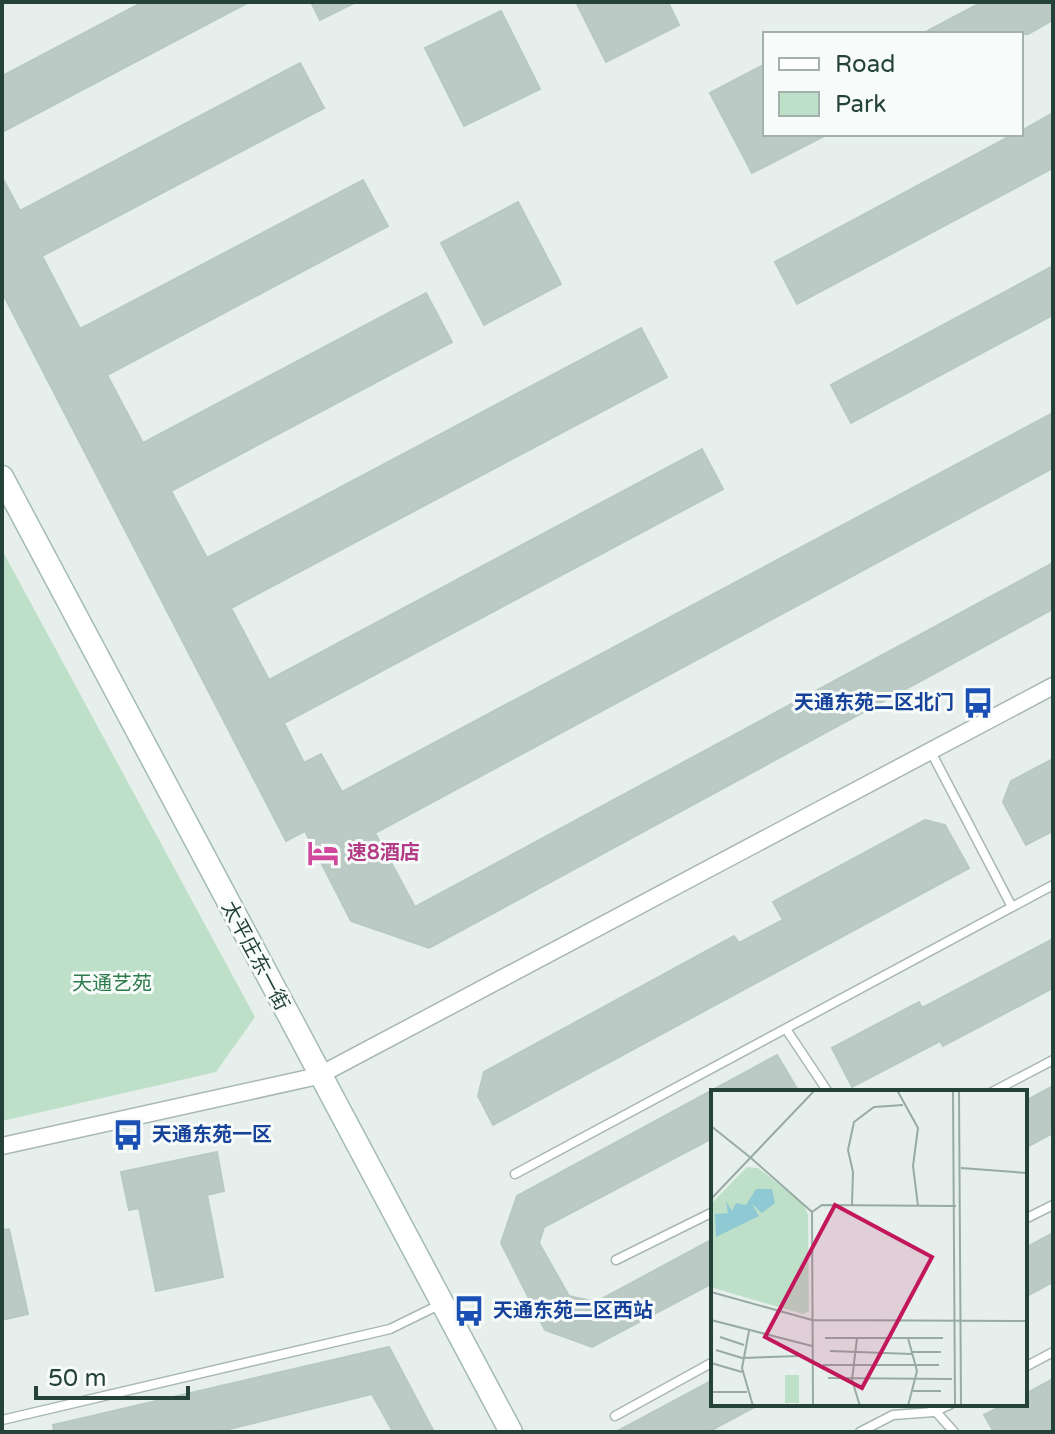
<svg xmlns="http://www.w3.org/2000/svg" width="1055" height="1434" font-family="'Varela Round','Noto Sans SC',sans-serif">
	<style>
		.green { fill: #bfe0c8 }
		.building { fill: #bbcac4; stroke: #b8c9c2; stroke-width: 2 }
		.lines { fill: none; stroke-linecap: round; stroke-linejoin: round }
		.lane-casing { stroke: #a8b8b2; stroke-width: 11 }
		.street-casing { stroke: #a8b8b2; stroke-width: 19 }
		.secondary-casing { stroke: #a4bbb3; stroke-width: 25 }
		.lane { stroke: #fff; stroke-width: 8 }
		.street { stroke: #fff; stroke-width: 16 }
		.secondary { stroke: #fff; stroke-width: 22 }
		.labels { text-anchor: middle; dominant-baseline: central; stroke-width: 6; stroke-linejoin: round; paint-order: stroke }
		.transit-label { font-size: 20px; font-weight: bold; fill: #164399; stroke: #f7fbf9; text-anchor: start }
		.hotel-label { font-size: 20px; font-weight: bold; fill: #b23c85; stroke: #f7fbf9; text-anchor: start }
		.street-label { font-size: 20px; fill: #24423a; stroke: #f7fbf9 }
		.park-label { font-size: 20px; fill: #2d7a4b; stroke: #f7fbf9 }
		.inset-road { fill: none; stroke: #98aaa4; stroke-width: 2 }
		.view { fill: #c2185b; fill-opacity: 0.15; stroke: #c2185b; stroke-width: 4 }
		.inset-edge { fill: none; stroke: #24423a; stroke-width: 4 }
	</style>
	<rect width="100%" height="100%" fill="#e6efeb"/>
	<!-- green -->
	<path class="green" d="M2 550 255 1017 216 1072 2 1121Z"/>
	<!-- building -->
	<path class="building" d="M143 2H249L2 132V76Z
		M311 2H356L320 20Z
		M576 2H668L679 25 606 62Z
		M982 2H1053V20L1028 34H922Z
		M501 11 540 89 464 126 425 48Z
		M300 63 324 108 42 256 80 329 363 180 388 226 107 375 143 443 426 293 452 342 171 491 207 558 641 328 667 377 231 608 269 680 702 449 723 489 284 723 304 763 321 754 342 792 1053 413V468L375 833 415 907 1053 563V609L429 948 351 921 305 831 286 841 2 292V177L20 211Z
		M765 64V134H828L752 173 710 93Z
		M1053 113V168L797 304 775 262 1014 134H1021V131Z
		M518 202 561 284 484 325 441 243Z
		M1053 266V315L851 423 831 385Z
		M1053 759V831L1026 845 1003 802 1011 781Z
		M925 820 945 825 969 868 493 1125 478 1096 484 1072 734 936 739 943 783 920 773 902Z
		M1053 939V988L943 1046 940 1041 852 1087 832 1048 919 1002 922 1008Z
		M777 1055 799 1092H713V1138L544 1227 539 1243 569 1296 596 1302 713 1239V1283L592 1347 545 1330 501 1243 517 1196Z
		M1053 1086V1133L1025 1148V1101Z
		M217 1152 224 1191 207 1195 223 1277 156 1291 139 1208 129 1210 121 1172Z
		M9 1229 28 1314 2 1320V1230Z
		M1053 1233V1282L1025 1297V1248Z
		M389 1347 434 1432H393L372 1394 217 1432H54L53 1425Z
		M1053 1379V1428L1046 1432H994L984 1415 1005 1404H1025V1394Z
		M713 1380V1404H760L708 1432H616Z"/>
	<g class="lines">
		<defs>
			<path id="lane" d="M931 752 1012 907
				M786 1029 828 1092
				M992 1092 1053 1060
				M515 1174 1053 885
				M1025 1219 1053 1205
				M616 1260 713 1212
				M1025 1367 1053 1352
				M929 1404 954 1432
				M615 1416 713 1362
				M2 1420 390 1329 441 1304
				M860 1432 893 1415 934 1412 951 1404"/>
			<path id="street" d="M2 1146 318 1076 1053 686"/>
			<path id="secondary" d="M2 477 511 1432"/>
		</defs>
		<!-- lane casing -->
		<use href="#lane" class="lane-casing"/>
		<!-- street casing -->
		<use href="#street" class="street-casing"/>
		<!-- secondary casing -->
		<use href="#secondary" class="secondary-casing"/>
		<!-- lane -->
		<use href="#lane" class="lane"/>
		<!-- street -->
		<use href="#street" class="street"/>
		<!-- secondary -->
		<use href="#secondary" class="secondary"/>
	</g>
	<!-- icons -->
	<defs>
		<symbol id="bus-bare" viewBox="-9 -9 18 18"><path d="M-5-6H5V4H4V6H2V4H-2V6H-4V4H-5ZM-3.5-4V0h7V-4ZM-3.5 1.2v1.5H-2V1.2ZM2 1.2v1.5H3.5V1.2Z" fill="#1a4fb4" stroke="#f7fbf9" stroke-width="2.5" paint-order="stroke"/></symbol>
		<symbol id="hotel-bare" viewBox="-9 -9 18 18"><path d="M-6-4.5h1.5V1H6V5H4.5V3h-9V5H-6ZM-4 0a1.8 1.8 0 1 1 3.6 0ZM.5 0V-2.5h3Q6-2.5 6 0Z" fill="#d1479c" stroke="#f7fbf9" stroke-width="2.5" paint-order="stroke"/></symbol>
	</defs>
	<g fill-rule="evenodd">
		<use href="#bus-bare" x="956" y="681" width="44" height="44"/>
		<use href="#hotel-bare" x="301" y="831" width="44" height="44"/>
		<use href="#bus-bare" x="106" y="1113" width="44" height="44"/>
		<use href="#bus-bare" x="447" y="1289" width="44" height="44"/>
	</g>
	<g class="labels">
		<!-- transit labels -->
		<g class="transit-label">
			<text x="954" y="703" text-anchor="end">天通东苑二区北门</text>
			<text x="152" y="1135">天通东苑一区</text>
			<text x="493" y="1311">天通东苑二区西站</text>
		</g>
		<!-- hotel labels -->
		<g class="hotel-label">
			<text x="347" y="853">速8酒店</text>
		</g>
		<!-- street labels -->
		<g class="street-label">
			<text transform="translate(255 956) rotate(62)">太平庄东一街</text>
		</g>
		<!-- park labels -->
		<g class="park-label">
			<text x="112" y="984">天通艺苑</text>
		</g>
	</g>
	<!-- overview -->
	<g transform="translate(711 1090)">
		<rect width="316" height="316" fill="#e6efeb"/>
		<path d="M36 77 47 78 92 113 97 125 98 221 92 224 2 198 0 114ZM74 285H88V313H74Z" fill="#bfe0c8"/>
		<path d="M45 99H61L64 113 51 123 41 114 48 126 5 147 4 124 17 123 15 111 21 121 25 113 35 115Z" fill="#8ec9d4"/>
		<path class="inset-road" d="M186 0 207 38 202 76 207 116M242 0 244 316M248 0 250 316M0 36 40 68M40 68 101 122 102 316M250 78 316 83M0 109 104 0M141 115 142 82 137 60 143 32 163 17 192 15M101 122 111 115 245 116M0 202 101 230 316 231M0 230 101 256M38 241 31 278 42 316M9 247 33 255M114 248H232M146 248 141 290 149 316M197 248 206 281 197 316M5 260 31 268 88 266M119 261 201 264M201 262H230M0 273 31 282M112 275H228M117 288 241 289M202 301H230M0 302H36M12 315H42M125 316 149 315"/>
		<path class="view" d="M124 115 221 167 151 298 54 247Z"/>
		<rect width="316" height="316" class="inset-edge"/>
	</g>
	<!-- border -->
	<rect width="1055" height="1434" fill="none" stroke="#24423a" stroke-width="8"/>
	<!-- legend -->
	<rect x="763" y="32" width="260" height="104" fill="#f7fbf9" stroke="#a3b1ad" stroke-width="2"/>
	<rect x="779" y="58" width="40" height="12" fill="#ffffff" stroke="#a3b1ad" stroke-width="2"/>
	<text x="835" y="72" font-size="24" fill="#24423a">Road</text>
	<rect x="779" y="92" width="40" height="24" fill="#bfe0c8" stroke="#a3b1ad" stroke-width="2"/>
	<text x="835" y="112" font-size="24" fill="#24423a">Park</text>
	<!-- scale -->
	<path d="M36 1386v12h152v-12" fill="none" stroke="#24423a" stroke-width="4"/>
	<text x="48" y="1386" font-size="24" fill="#24423a" stroke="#f7fbf9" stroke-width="6" paint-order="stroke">50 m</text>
</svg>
